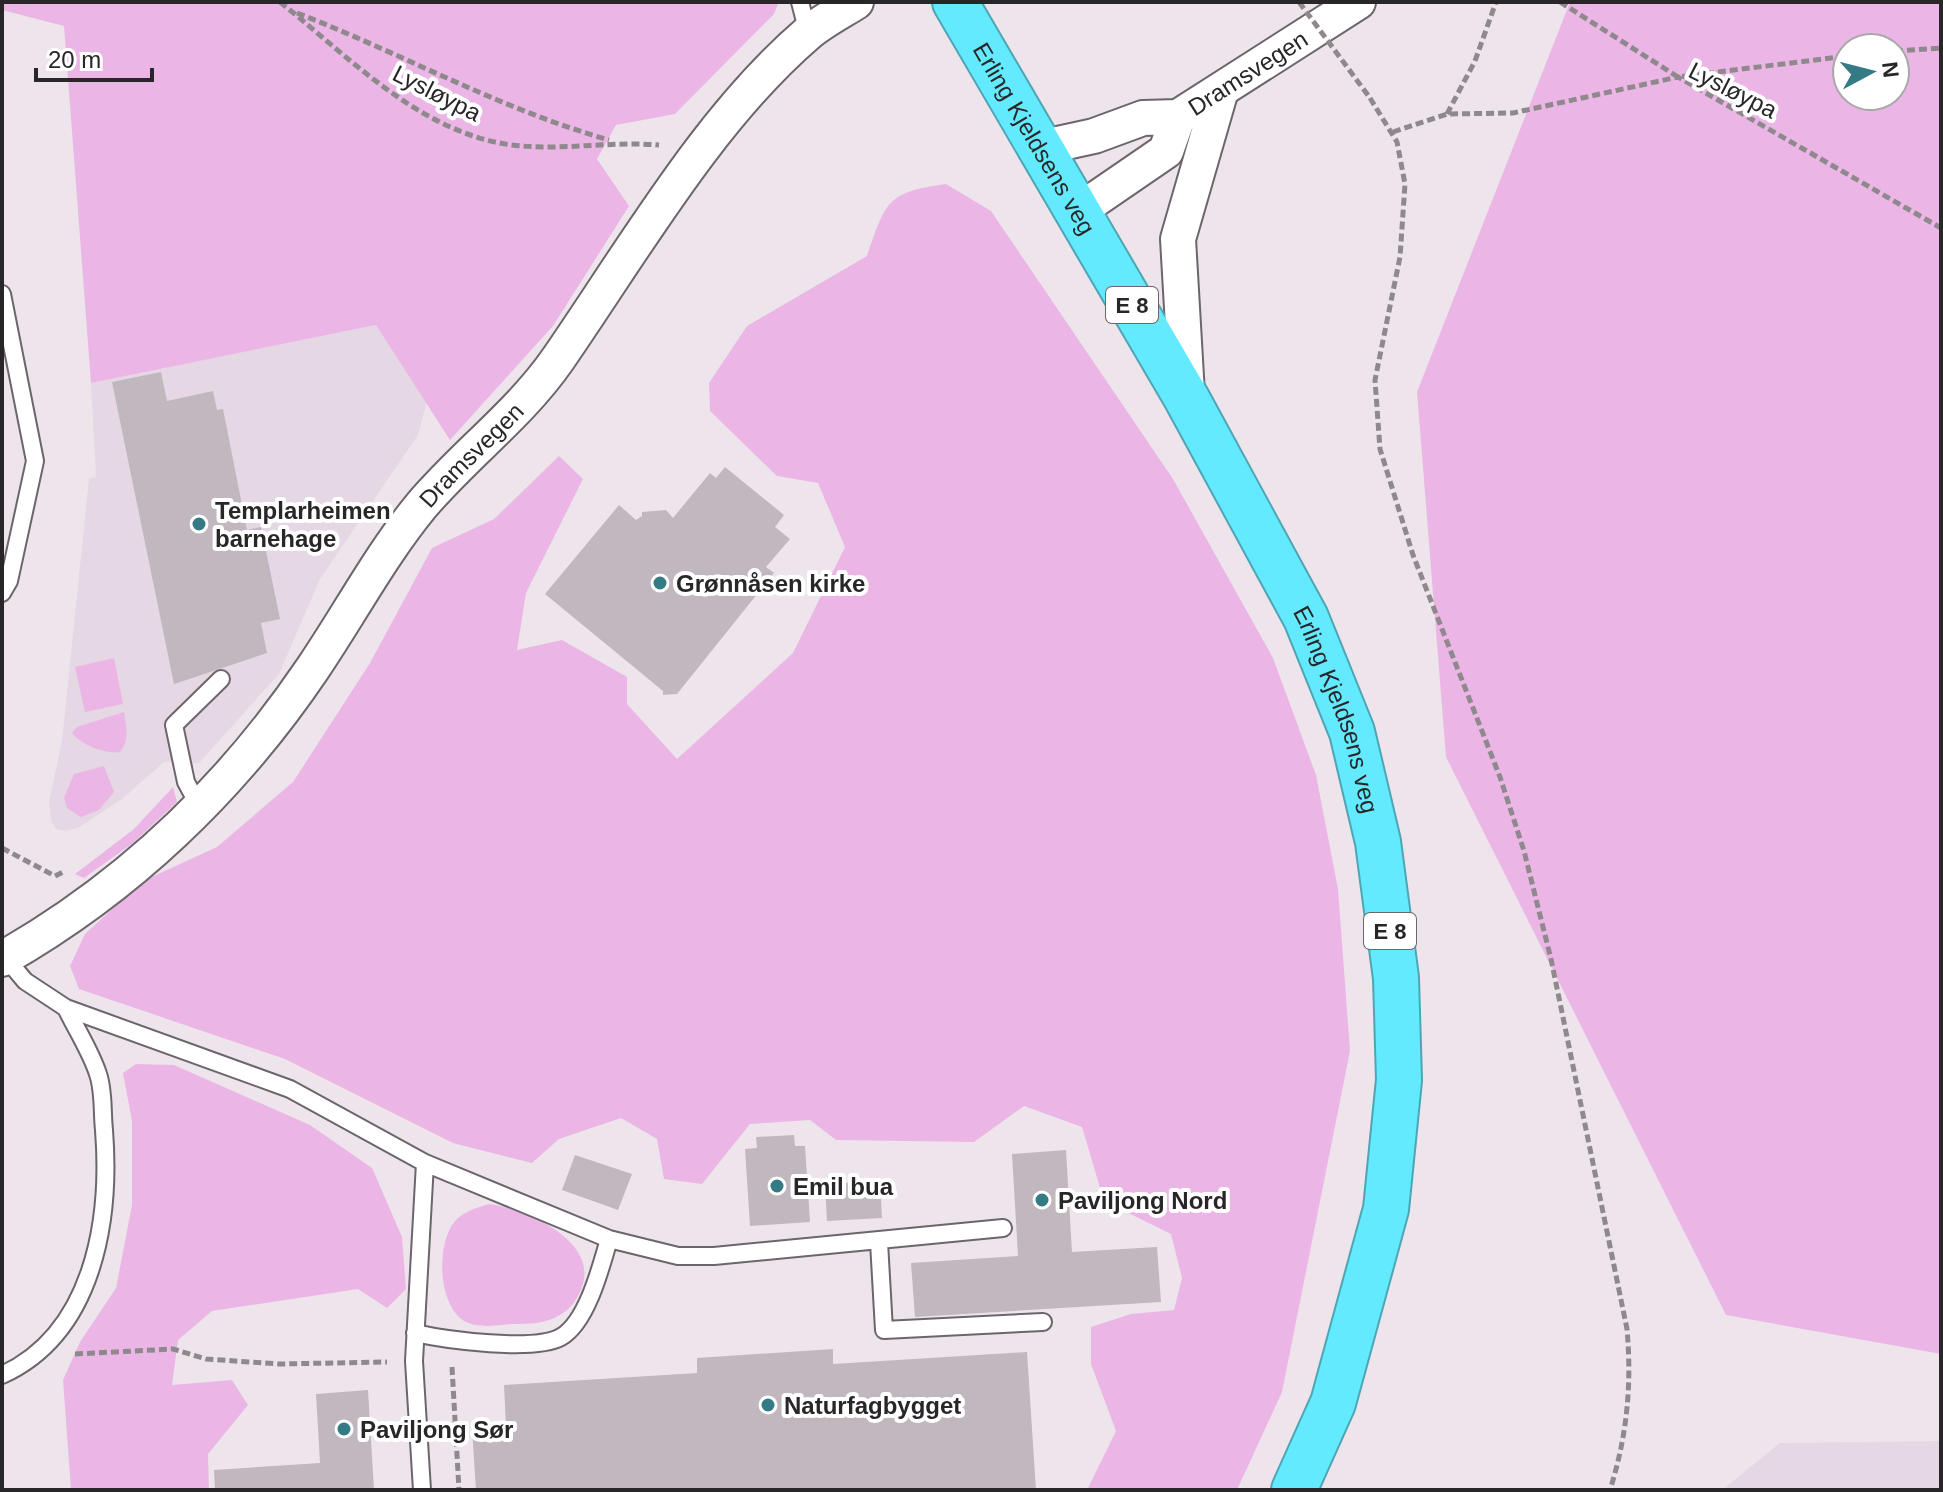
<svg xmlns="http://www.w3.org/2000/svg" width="1943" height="1492" font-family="Helvetica,sans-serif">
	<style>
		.built { fill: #e5d7e3 }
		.green { fill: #ebb6e5; fill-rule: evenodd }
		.building { fill: #c0b7bf }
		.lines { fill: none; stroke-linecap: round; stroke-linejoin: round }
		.lane-casing { stroke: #6c656b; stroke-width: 20 }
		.street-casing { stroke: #6c656b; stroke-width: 38 }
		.highway-casing { stroke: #4fa5b4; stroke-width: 48 }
		.path { stroke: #8f898e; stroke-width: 5; stroke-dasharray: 8 4; stroke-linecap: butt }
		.lane { stroke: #fff; stroke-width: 16 }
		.street { stroke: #fff; stroke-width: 34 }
		.highway { stroke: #63eaff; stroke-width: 44 }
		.path-bridge { stroke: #8f898e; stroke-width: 5; stroke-dasharray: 8 4; stroke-linecap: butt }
		.poi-dot { fill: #347b86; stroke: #fff; stroke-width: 3 }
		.labels { text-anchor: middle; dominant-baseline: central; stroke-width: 8; stroke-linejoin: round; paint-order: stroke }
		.shield { fill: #fff; stroke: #696769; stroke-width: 2 }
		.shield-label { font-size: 22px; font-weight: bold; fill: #292629 }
		.street-label { font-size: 24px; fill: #292629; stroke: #fff }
		.poi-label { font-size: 24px; font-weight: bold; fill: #292629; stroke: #fff; text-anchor: start }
	</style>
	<rect width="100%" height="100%" fill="#eee5ec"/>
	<!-- built -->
	<path class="built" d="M376 325 427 401 418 435 320 579 279 674 199 763 164 762 122 799 78 828 66 831 56 829 51 821 49 802 62 741 89 479 96 477 91 383Z
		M1941 1441V1490H1722L1780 1443Z"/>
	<!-- green -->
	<path class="green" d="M2 2H779L774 14 675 114 616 125 597 159 629 206 553 326 450 440 376 325 91 383 64 26 2 10Z
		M1570 2H1941V1354L1726 1315 1446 757 1417 392ZM1895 48V96H1847V48Z
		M946 184 991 211 1173 479 1273 658 1316 775 1338 889 1350 1051 1282 1392 1237 1490H1087L1116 1431 1091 1364V1327L1131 1314 1174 1310 1182 1278 1171 1234 1104 1201 1082 1127 1024 1106 974 1142 836 1140 810 1120 750 1124 702 1184 664 1179 657 1139 621 1118 559 1139 532 1163 453 1143 285 1059 79 989 70 966 85 934 143 881 217 847 293 782 370 663 432 548 494 519 559 456 583 479 526 593 517 650 562 640 627 677V704L677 759 793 653 845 547 818 483 777 476 710 411 709 383 747 326 867 256C886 201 887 192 946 184Z
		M114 658 123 704 85 712 75 667Z
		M124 712C126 727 130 740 120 752 105 754 81 745 72 733L77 727Z
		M104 766 114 792 99 810 81 817 67 808 64 798 74 774Z
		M173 787 177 802 133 843 84 878 75 874 134 829Z
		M136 1064 174 1065 310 1125 372 1168 402 1237 406 1289 387 1308 358 1289 212 1311 178 1340 172 1385 232 1380 248 1405 208 1454 209 1490H71L63 1380 80 1342 116 1288 132 1205V1121L123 1073Z
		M489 1204C525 1209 599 1240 582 1287 578 1298 571 1309 560 1315 545 1324 529 1324 512 1324 497 1325 478 1329 464 1321 438 1304 437 1249 452 1225 461 1212 475 1208 489 1204Z"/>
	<!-- building -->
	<path class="building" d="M161 372 167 401 213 391 217 410 223 409 247 530 261 527 280 619 261 623 267 653 174 684 112 382Z
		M725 467 784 515 775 527 790 539 766 567 774 573 677 694 663 695V691L545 594 619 505 636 520 642 516V512L666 510 673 518 710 473 716 478Z
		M794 1135 795 1146H805L810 1222 750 1226 745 1149 757 1148 756 1137Z
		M1066 1150 1072 1252 1157 1247 1161 1302 915 1317 911 1263 1018 1256 1012 1154Z
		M575 1155 632 1174 618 1210 562 1190Z
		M880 1181 882 1218 827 1221 825 1184Z
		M833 1349V1364L1027 1352 1036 1490H476L472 1428 506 1426 504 1385 697 1373V1358Z
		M368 1390 374 1490H215L214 1470 320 1463 316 1394Z"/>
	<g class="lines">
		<defs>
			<path id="lane" d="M800 2 808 33
				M2 294 35 461 9 581 2 593
				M200 808 186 782 174 725 221 679
				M5 957 25 981 66 1008 290 1089 425 1163 609 1239 678 1256H714L1003 1228
				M879 1242 884 1330 1043 1322
				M415 1333C446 1340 534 1352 561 1337 587 1322 601 1267 609 1239
				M2 1375C94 1333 111 1220 104 1130 102 1112 104 1091 98 1074 91 1052 76 1029 66 1008
				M422 1490 414 1361 425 1163"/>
			<g id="street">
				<path id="s1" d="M1039 148 1094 136 1143 118 1178 117 1358 2"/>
				<path d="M1077 212 1166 151 1178 117"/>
				<path d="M1187 394 1178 239 1221 90"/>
				<path id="s2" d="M2 959C127 888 232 788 313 668 349 615 380 556 421 506 464 455 520 414 558 359 632 252 708 119 807 34 821 22 840 12 856 2"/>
			</g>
			<g id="highway">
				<path id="s3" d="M955 2 1187 399 1306 618 1352 732 1378 842 1396 978 1399 1080 1386 1209 1333 1403 1294 1490"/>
			</g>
		</defs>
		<!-- lane casing -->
		<use href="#lane" class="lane-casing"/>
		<!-- street casing -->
		<use href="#street" class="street-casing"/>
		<!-- highway casing -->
		<use href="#highway" class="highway-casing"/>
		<!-- path -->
		<path class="path" d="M280 2C349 57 420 133 512 145 562 151 610 141 659 145
			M1560 2 1678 77 1847 56
			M297 13C403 54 500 109 609 140
			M1895 51 1941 48
			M1370 98 1397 142 1405 184 1400 257 1375 380 1380 449 1413 555 1500 777 1524 851 1551 959 1627 1329C1632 1385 1627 1436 1610 1490
			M1447 114 1475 61 1496 2
			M1393 132 1447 114 1513 113 1678 77 1941 228
			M2 848 55 876 65 871
			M75 1354 173 1349 206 1359 279 1364 387 1362
			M452 1367 459 1490"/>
		<!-- lane -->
		<use href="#lane" class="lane"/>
		<!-- street -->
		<use href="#street" class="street"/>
		<!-- highway -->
		<use href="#highway" class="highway"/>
		<!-- path-bridge -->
		<path class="path-bridge" d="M1299 2 1370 98"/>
	</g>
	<!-- markers -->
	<g class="poi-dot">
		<circle cx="199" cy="524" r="8"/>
		<circle cx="660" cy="583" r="8"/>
		<circle cx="777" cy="1186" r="8"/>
		<circle cx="1042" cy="1200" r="8"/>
		<circle cx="768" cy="1405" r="8"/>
		<circle cx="344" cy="1429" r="8"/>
	</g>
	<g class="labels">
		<!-- shield labels -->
		<g class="shield">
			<rect x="1106" y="287" width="52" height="36" rx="6"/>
			<rect x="1364" y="913" width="52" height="36" rx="6"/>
		</g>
		<g class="shield-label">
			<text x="1132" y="305">E 8</text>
			<text x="1390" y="931">E 8</text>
		</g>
		<!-- street labels -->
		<g class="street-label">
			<text stroke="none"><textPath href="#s1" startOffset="226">Dramsvegen</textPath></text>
			<text transform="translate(1733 90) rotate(27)">Lysløypa</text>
			<text transform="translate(437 93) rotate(27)">Lysløypa</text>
			<text stroke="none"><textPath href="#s3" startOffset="158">Erling Kjeldsens veg</textPath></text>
			<text stroke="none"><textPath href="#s2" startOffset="696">Dramsvegen</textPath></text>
			<text stroke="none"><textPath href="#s3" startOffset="806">Erling Kjeldsens veg</textPath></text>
		</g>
		<!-- poi labels -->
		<g class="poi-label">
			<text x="215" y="510">Templarheimen<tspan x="215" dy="28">barnehage</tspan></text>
			<text x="676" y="583">Grønnåsen kirke</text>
			<text x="793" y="1186">Emil bua</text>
			<text x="1058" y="1200">Paviljong Nord</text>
			<text x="784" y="1405">Naturfagbygget</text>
			<text x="360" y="1429">Paviljong Sør</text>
		</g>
	</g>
	<!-- border -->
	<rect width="1943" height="1492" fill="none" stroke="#292629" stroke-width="8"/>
	<!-- north arrow -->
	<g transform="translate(1871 72) rotate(83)"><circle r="38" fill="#ffffff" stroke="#a9a8a9" stroke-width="2"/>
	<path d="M0-6L14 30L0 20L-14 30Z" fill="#347b86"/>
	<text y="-12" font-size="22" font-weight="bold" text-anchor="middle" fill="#292629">N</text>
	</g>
	<!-- scale -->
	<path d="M36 68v12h116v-12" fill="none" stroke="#292629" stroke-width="4"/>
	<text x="48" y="68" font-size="24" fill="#292629" stroke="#ffffff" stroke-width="6" paint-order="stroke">20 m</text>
</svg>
